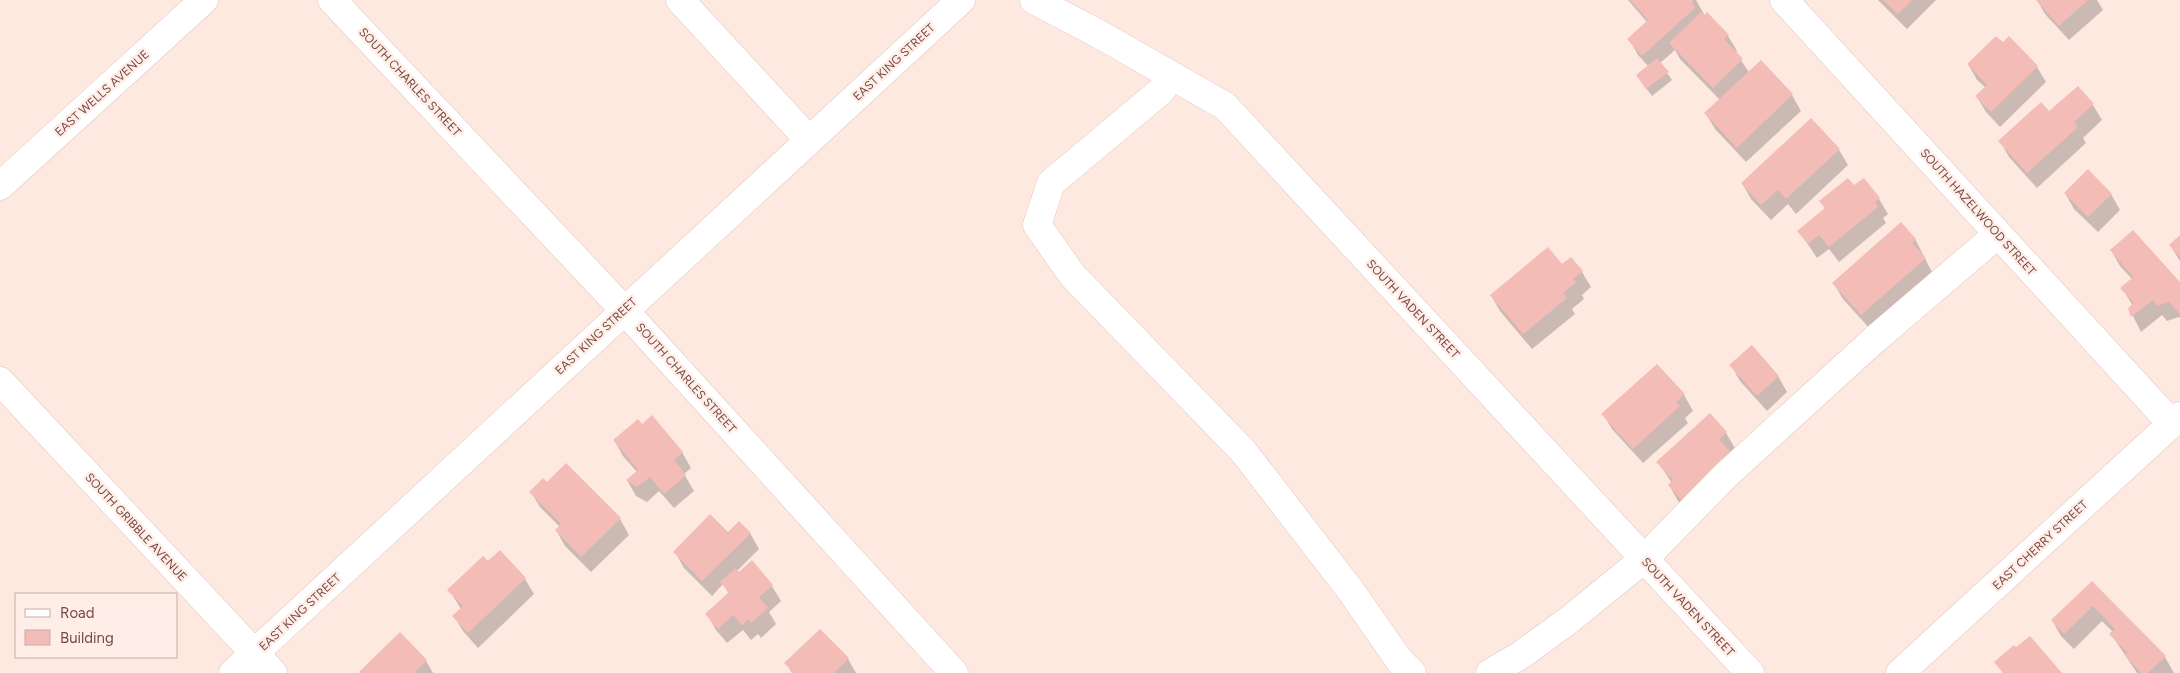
<svg xmlns="http://www.w3.org/2000/svg" width="2180" height="673" font-family="Figtree,sans-serif">
	<style>
		.shadow { fill: #0003 }
		.building { fill: #f4bcb7 }
		.lines { fill: none; stroke-linecap: round; stroke-linejoin: round }
		.minor-casing { stroke: #e3c5bf; stroke-width: 29 }
		.minor { stroke: #fff; stroke-width: 28 }
		.labels { text-anchor: middle; dominant-baseline: central; stroke-width: 5; stroke-linejoin: round; paint-order: stroke }
		.street-label { font-size: 12px; fill: #754947; stroke: #ffeee7 }
	</style>
	<rect width="100%" height="100%" fill="#fde9e0"/>
	<!-- shadow -->
	<path class="shadow" d="M1628 0H1696L1705 16 1707 14 1728 36 1737 51 1736 53 1749 72 1761 62 1792 95 1801 111 1746 162 1715 129 1706 114 1720 100 1680 59 1675 50 1660 63 1672 80 1652 96 1642 83 1637 75 1648 66 1638 55 1629 39 1647 22Z
		M1878 0H1936L1907 29Z
		M2037 0H2097L2103 10 2069 40 2045 14Z
		M1968 64 2037 67 2046 82 2000 127 1986 112 1977 97 1986 88 1977 80Z
		M2078 87 2093 105 2102 120 2083 138 2086 143 2037 188 2009 157 2000 141 2049 113Z
		M1839 150 1848 165 1796 214 1788 204 1771 220 1751 199 1742 183Z
		M1854 187 1879 199 1888 214 1883 218 1886 223 1839 262 1829 249 1817 258 1799 231 1826 210 1821 201Z
		M2065 193 2111 194 2120 210 2098 232 2074 209Z
		M2180 236V261L2170 245Z
		M1915 239 1933 274 1871 330 1843 299 1834 284Z
		M2111 250 2180 284V318L2179 317 2167 321 2162 315 2141 332 2129 308 2133 306 2122 288 2132 279 2120 266Z
		M1562 266 1582 272 1591 287 1582 295 1584 299 1572 309 1575 314 1532 349 1500 311 1491 295Z
		M1657 365 1684 395 1693 411 1685 418 1688 423 1643 463 1612 429 1603 414Z
		M1731 365 1778 376 1787 392 1767 411 1740 381Z
		M1710 415 1726 433 1735 448 1692 516 1678 501 1669 485 1672 483 1658 462Z
		M614 440 682 452 691 468 684 474 694 491 674 508 659 491 647 502 636 496 627 480 637 472 623 456Z
		M566 464 620 519 629 535 591 572 565 546 556 530 560 527 540 507 531 492 547 483Z
		M750 533 759 549 737 571 739 573 752 562 772 586 781 601 769 612 776 624 761 638 758 634 751 640 743 630 727 643 716 630 707 614 729 594 723 584 712 596 684 568 675 552 728 534Z
		M500 552 525 579 534 594 478 648 463 631 454 616 461 609 449 590Z
		M2092 583 2165 657 2174 673H2137L2111 634 2113 632 2102 621 2074 649 2061 636 2052 620Z
		M820 630 848 659 856 673H792L786 663Z
		M400 634 426 661 433 673H361Z"/>
	<!-- building -->
	<path class="building" d="M1630 0H1694L1692 2 1695 8 1642 56 1627 39 1648 20Z
		M1883 0H1912L1898 14Z
		M2036 0H2088L2059 26Z
		M1701 12 1704 15 1707 12 1729 35 1724 39 1743 59 1713 88 1669 43Z
		M1996 36 2003 42 2009 36 2038 66 1991 112 1975 96 1987 85 1967 64Z
		M1657 58 1669 72 1646 89 1636 75Z
		M1761 60 1793 94 1737 148 1704 113Z
		M2078 86 2094 104 2074 122 2078 127 2027 173 1998 141 2041 102 2049 111Z
		M1811 118 1840 149 1786 199 1778 190 1761 205 1741 183Z
		M2088 169 2112 194 2088 217 2064 193Z
		M1848 178 1854 185 1864 178 1880 198 1875 202 1878 207 1829 247 1819 235 1808 244 1797 231 1825 208 1819 201Z
		M1901 222 1916 239 1912 243 1926 258 1861 315 1832 283Z
		M2133 230 2180 282V314L2169 302 2157 306 2153 300 2131 317 2128 308 2134 303 2120 288 2133 277 2110 250Z
		M2180 235V257L2169 245Z
		M1548 247 1562 264 1571 257 1583 271 1573 279 1576 282 1563 293 1567 298 1523 334 1490 295Z
		M1752 345 1779 376 1757 396 1729 365Z
		M1657 364 1685 394 1676 402 1680 406 1633 449 1601 414Z
		M1710 413 1727 432 1719 439 1734 456 1683 502 1668 485 1673 480 1656 462Z
		M652 415 683 452 674 460 686 475 664 494 650 477 637 487 626 480 638 470 613 440 638 419 642 424Z
		M566 463 621 518 581 557 555 530 561 524 529 492 543 478 547 482Z
		M710 514 728 532 739 521 751 533 702 581 673 552Z
		M500 550 526 578 468 633 452 616 463 606 447 590 483 556 488 561Z
		M752 560 773 585 759 597 768 608 751 623 748 619 742 625 733 615 718 629 705 614 729 592 720 582 736 568 739 572Z
		M2092 581 2166 656 2148 673H2141L2125 656 2127 652 2109 634 2115 629 2093 606 2064 634 2051 620Z
		M820 629 849 658 834 673H794L784 663Z
		M400 632 427 660 414 673H360L359 672Z
		M2030 636 2062 673H2003L1994 662 2014 645 2016 647Z"/>
	<g class="lines">
		<defs>
			<path id="minor" d="M332 0 624 310 954 673
				M680 0 809 140
				M1034 0 1097 33 1225 106 1750 673
				M1784 0 2172 424
				M1171 75 1161 91 1051 183 1037 225 1073 276 1243 451 1351 591 1399 660 1412 673
				M0 186 204 0
				M0 381 273 673
				M233 673 961 0
				M1490 673 1521 655 1569 620 1644 559 1725 476 1874 340 1998 234
				M1900 673 2180 416"/>
		</defs>
		<!-- minor casing -->
		<use href="#minor" class="minor-casing"/>
		<!-- minor -->
		<use href="#minor" class="minor"/>
	</g>
	<g class="labels">
		<!-- street labels -->
		<g class="street-label">
			<text transform="translate(894 62) rotate(-43)">EAST KING STREET</text>
			<text transform="translate(410 82) rotate(47)">SOUTH CHARLES STREET</text>
			<text transform="translate(102 93) rotate(-42)">EAST WELLS AVENUE</text>
			<text transform="translate(1978 212) rotate(48)">SOUTH HAZELWOOD STREET</text>
			<text transform="translate(1413 309) rotate(47)">SOUTH VADEN STREET</text>
			<text transform="translate(596 336) rotate(-43)">EAST KING STREET</text>
			<text transform="translate(686 378) rotate(48)">SOUTH CHARLES STREET</text>
			<text transform="translate(136 527) rotate(47)">SOUTH GRIBBLE AVENUE</text>
			<text transform="translate(2040 545) rotate(-43)">EAST CHERRY STREET</text>
			<text transform="translate(1688 607) rotate(47)">SOUTH VADEN STREET</text>
			<text transform="translate(300 612) rotate(-43)">EAST KING STREET</text>
		</g>
	</g>
	<!-- legend -->
	<rect x="15" y="593" width="162" height="65" fill="#ffeee7" stroke="#c8aca7"/>
	<rect x="25" y="609" width="25" height="8" fill="#ffffff" stroke="#c8aca7"/>
	<text x="60" y="618" font-size="15" fill="#754947">Road</text>
	<rect x="25" y="630" width="25" height="15" fill="#f4bcb7" stroke="#c8aca7"/>
	<text x="60" y="643" font-size="15" fill="#754947">Building</text>
</svg>
